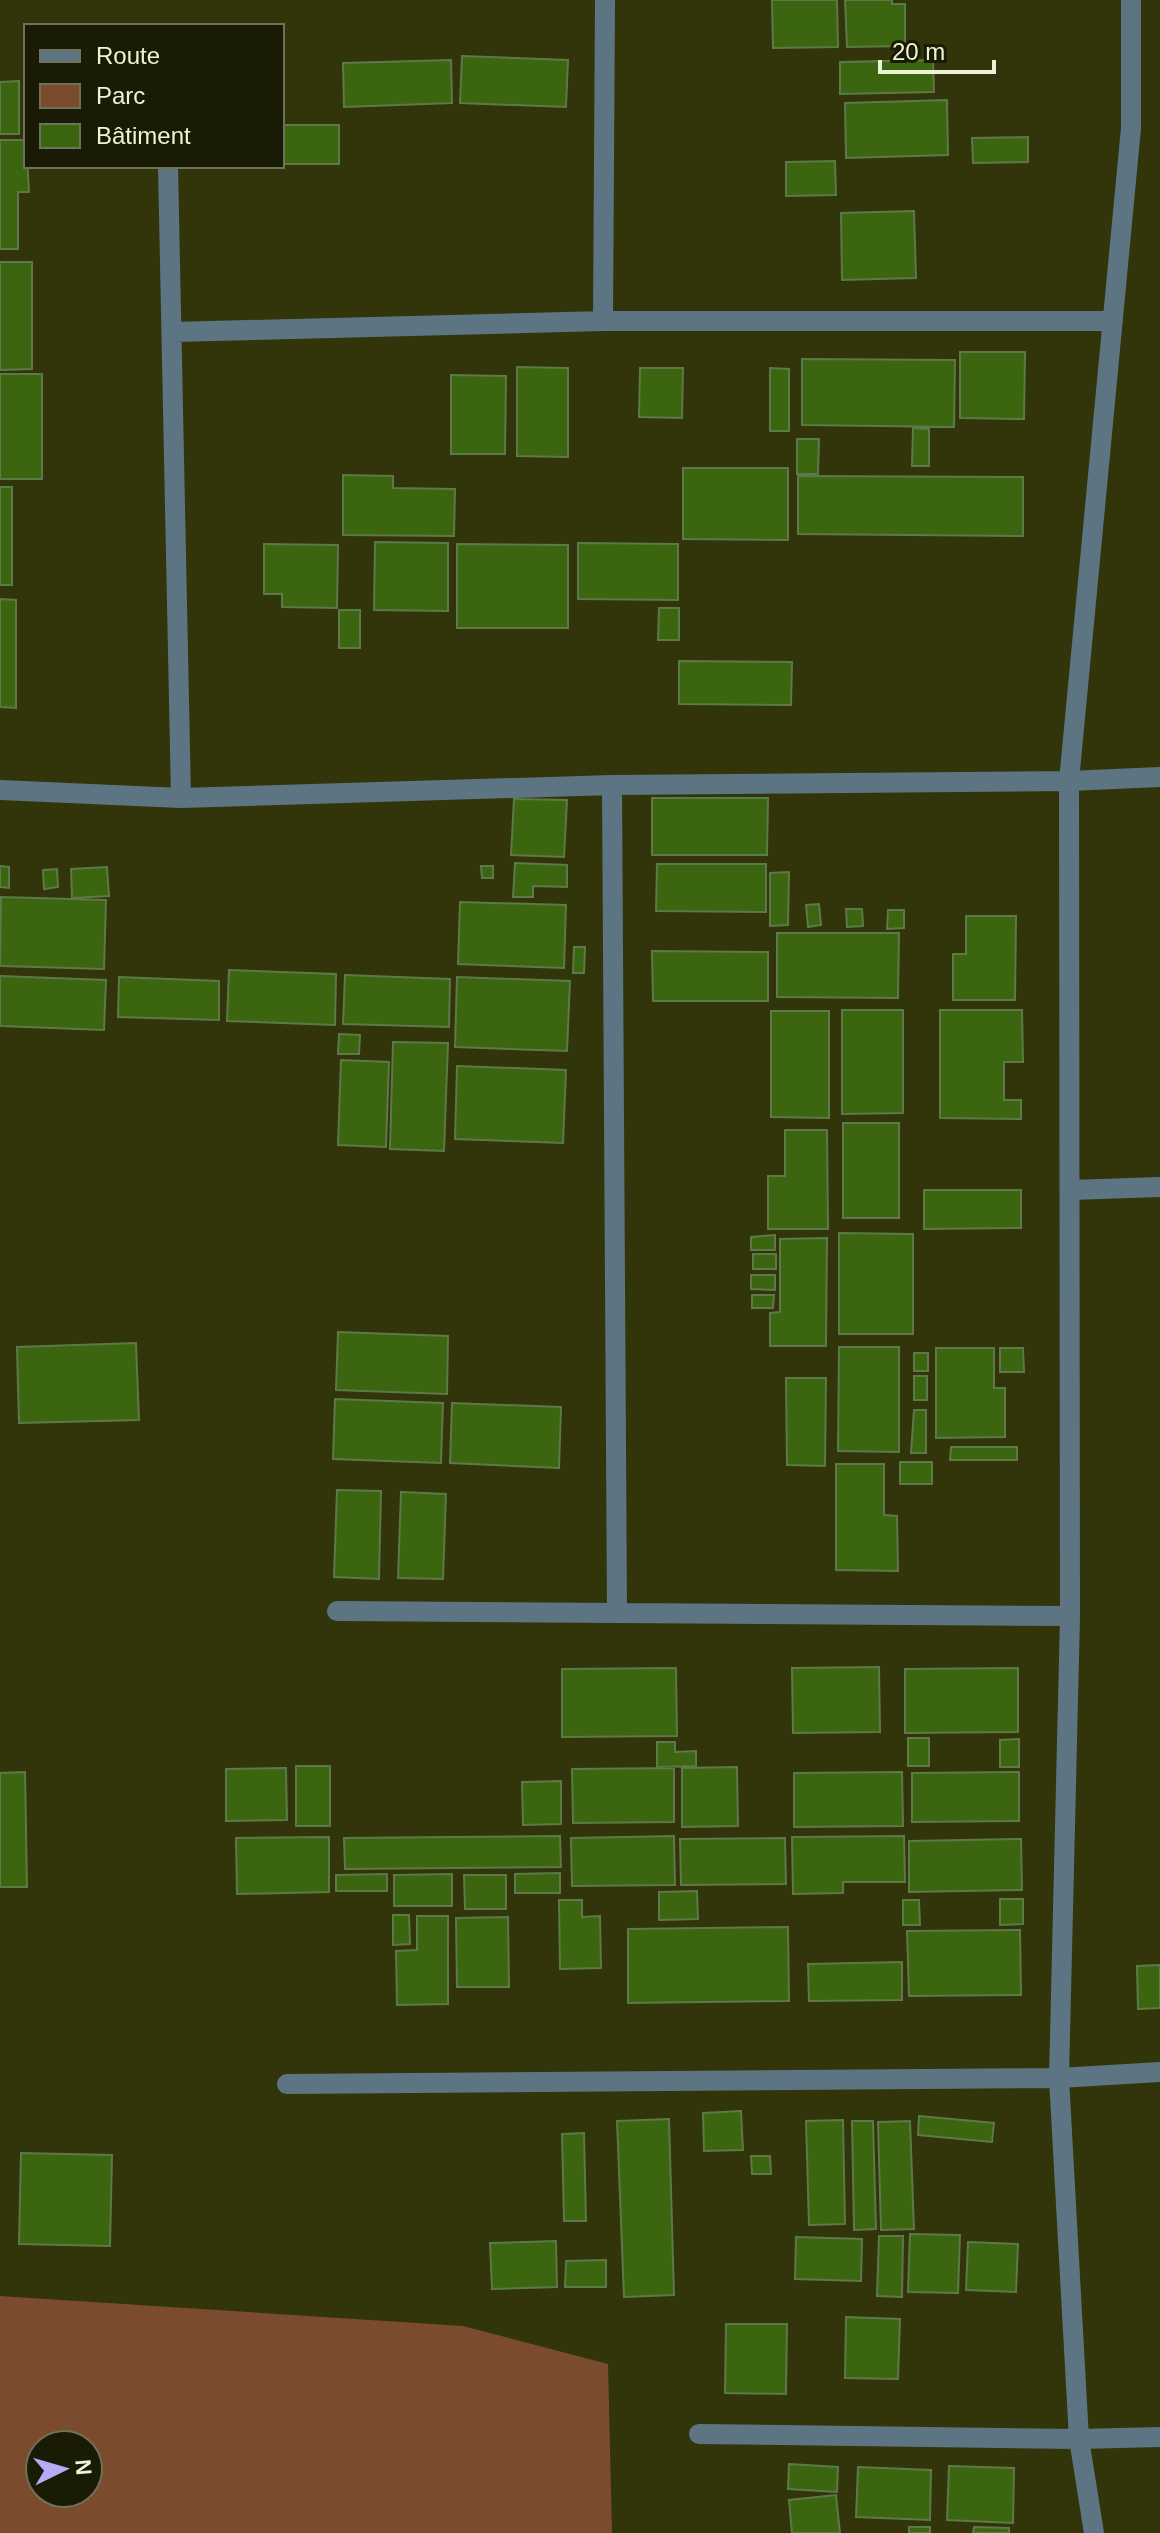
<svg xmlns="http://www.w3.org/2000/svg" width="1160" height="2533" font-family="Helvetica,sans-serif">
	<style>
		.green { fill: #7a4b2c; fill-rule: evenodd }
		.building { fill: #3b650e; stroke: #5e7949; stroke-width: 2 }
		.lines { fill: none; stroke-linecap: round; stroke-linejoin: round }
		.street { stroke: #5d7582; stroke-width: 20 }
	</style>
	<rect width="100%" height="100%" fill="#323409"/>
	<!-- green -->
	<path class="green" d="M0 2296 463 2326 608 2364 612 2533H0ZM40 2445H88V2493H40Z"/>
	<!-- building -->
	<path class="building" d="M772 0H837L838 47 773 48Z
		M845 0H892V4H905V46L847 47Z
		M462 56 568 60 566 107 460 103Z
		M451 60 452 103 344 107 343 63Z
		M933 60 934 92 840 94V62Z
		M19 81V134H0V82Z
		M947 100 948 155 846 158 845 103Z
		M282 125H339V164H282Z
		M1028 137V162L973 163 972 138Z
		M0 140H26L29 192H18V249H0Z
		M835 161 836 195 786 196V162Z
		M914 211 916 278 842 280 841 213Z
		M0 262H32V369L0 370Z
		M960 352H1025L1024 419 960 418Z
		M802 359 955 360 954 427 802 425Z
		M517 367 568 368V457L517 456Z
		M640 368H683L682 418 639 417Z
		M770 368 789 369V431H770Z
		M0 374H42V479H0Z
		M451 375 506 376 505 454H451Z
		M913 428 929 429V466H912Z
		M797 439H819L818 474H797Z
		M683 468H788V540L683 539Z
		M343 475 393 476V488L455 489 454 536 343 535Z
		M798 476 1023 477V536L798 534Z
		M0 487H12V585H0Z
		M375 542 448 543V611L374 610Z
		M578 543 678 544V600L578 599Z
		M264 544 338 545 337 608 282 607V594H264Z
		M457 544 568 545V628H457Z
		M0 599 16 600V708L0 707Z
		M659 608H679V640H658Z
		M339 610H360V648H339Z
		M679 661 792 662 791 705 679 704Z
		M652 798H768L767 855H652Z
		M514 799 567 800 564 857 511 855Z
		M515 863 567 865V887L533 886V897H513Z
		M657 864H766V912L656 911Z
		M0 866 9 867V888L0 887Z
		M481 866H493V878H482Z
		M107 867 109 896 72 898 71 869Z
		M57 869 58 887 44 889 43 870Z
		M789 872 788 925 770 926V873Z
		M1 897 106 900 104 969 0 966Z
		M460 902 566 905 564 968 458 964Z
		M819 904 821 925 808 927 806 905Z
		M846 909H862L863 926 847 927Z
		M888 910H904V928L887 929Z
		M966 916H1016L1015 1000H953V954H966Z
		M777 933H899L898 998 777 997Z
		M574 947H585L584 973H573Z
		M652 951 768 952V1001H653Z
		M229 970 336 974 335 1025 227 1021Z
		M345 975 450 979 449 1027 343 1024Z
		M0 976 106 980 104 1030 0 1026Z
		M119 977 219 981V1020L118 1017Z
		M457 977 570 981 567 1051 455 1047Z
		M842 1010H903V1113L842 1114Z
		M940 1010H1022L1023 1062H1004V1100H1021V1119L940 1118Z
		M771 1011H829V1118L771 1117Z
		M339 1034 360 1035 359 1054H338Z
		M393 1042 448 1043 444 1151 390 1149Z
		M341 1060 389 1062 386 1147 338 1145Z
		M457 1066 566 1070 563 1143 455 1139Z
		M843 1123H899V1218H843Z
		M785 1130H827L828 1229H768V1176H785Z
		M924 1190H1021V1228L924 1229Z
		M839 1233 913 1234V1334H839Z
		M775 1235V1250H751V1237Z
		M827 1238 826 1346H770V1313L780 1312V1239Z
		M753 1254H776V1269H753Z
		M751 1275H775V1290L751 1289Z
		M752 1295H774L773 1308H752Z
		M338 1332 448 1336 447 1394 336 1390Z
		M136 1343 139 1420 19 1423 17 1347Z
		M839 1347H899V1452L838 1451Z
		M936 1348H994V1388H1005V1437L936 1438Z
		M1000 1348H1023L1024 1372H1000Z
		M914 1353H928V1371H914Z
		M914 1376H927V1400H914Z
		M786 1378H826L825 1466 787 1465Z
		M335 1399 443 1403 441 1463 333 1459Z
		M452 1403 561 1407 559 1468 450 1463Z
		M914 1410H926V1453H911Z
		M951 1447H1017V1460H950Z
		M900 1462H932V1484H900Z
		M836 1464H884V1515L897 1516 898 1571 836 1570Z
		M337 1490 381 1491 379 1579 334 1577Z
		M401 1492 446 1494 443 1579 398 1578Z
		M879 1667 880 1732 793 1733 792 1668Z
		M676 1668 677 1736 562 1737V1669Z
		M1018 1668V1732L905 1733V1669Z
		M908 1738H929V1766H908Z
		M1019 1739V1767H1000V1740Z
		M657 1742H675V1752L696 1751V1766L657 1767Z
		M296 1766H330V1826H296Z
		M737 1767 738 1826 682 1827V1768Z
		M286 1768 287 1820 226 1821V1769Z
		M674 1768V1822L573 1823 572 1769Z
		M25 1772 27 1887H0V1773Z
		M902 1772 903 1826 794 1827V1773Z
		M1019 1772V1821L912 1822V1773Z
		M561 1781V1824L523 1825 522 1782Z
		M560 1836 561 1867 345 1869 344 1838Z
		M674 1836 675 1885 572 1886 571 1838Z
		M904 1836 905 1882H843V1893L793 1894 792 1837Z
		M329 1837V1892L237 1894 236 1838Z
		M785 1838 786 1884 681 1885 680 1839Z
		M1021 1839 1022 1890 909 1892V1841Z
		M560 1873V1893H515V1874Z
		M387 1874V1891H336V1875Z
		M452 1874V1906H394V1875Z
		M464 1875H506V1909H465Z
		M697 1891 698 1919 659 1920V1892Z
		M1000 1899H1023V1924L1000 1925Z
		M559 1900H582V1917L600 1916 601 1968 560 1969Z
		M903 1900H919L920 1925H903Z
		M393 1915H409L410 1944 393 1945Z
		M417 1916H448V2004L397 2005 396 1951 417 1950Z
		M508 1917 509 1987H457L456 1918Z
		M788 1927 789 2001 628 2003V1929Z
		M1020 1930 1021 1995 909 1996 907 1931Z
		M902 1962V2000L809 2001 808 1964Z
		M1160 1965V2008L1138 2009 1137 1966Z
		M741 2111 743 2150 704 2151 703 2113Z
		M919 2116 994 2123 992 2142 918 2135Z
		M669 2119 674 2295 624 2297 617 2121Z
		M843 2120 845 2224 809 2225 806 2121Z
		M852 2121H873L876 2229 854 2230Z
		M910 2121 914 2229 881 2230 878 2122Z
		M584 2133 586 2221H564L562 2134Z
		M21 2153 112 2155 110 2246 19 2244Z
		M751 2156H770L771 2174H752Z
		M910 2234 960 2235 958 2293 908 2292Z
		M879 2236H903L902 2297 877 2296Z
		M796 2237 862 2239 861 2281 795 2279Z
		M556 2241 557 2287 492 2289 490 2243Z
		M968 2242 1018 2244 1016 2292 966 2290Z
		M606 2260V2287H565L566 2261Z
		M846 2317 900 2319 898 2379 845 2378Z
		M726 2324H787L786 2394 725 2393Z
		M789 2464 838 2467 837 2492 788 2489Z
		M949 2466 1014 2468 1013 2523 947 2520Z
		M858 2467 931 2470 930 2520 856 2517Z
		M836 2495 840 2533H792L789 2500Z
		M909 2527H930V2533H909Z
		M974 2527 1009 2528V2533H973Z"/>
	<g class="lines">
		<!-- street -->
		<path class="street" d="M168 166 181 798
			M603 321 605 0
			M173 332 603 321H1113
			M612 785 617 1613
			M0 790 181 798 612 785 1069 781 1160 777
			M1071 1190 1160 1187
			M337 1611 1070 1616
			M287 2084 1059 2078 1160 2072
			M699 2434 1079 2439 1160 2437
			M1094 2533 1079 2439 1059 2078 1070 1616 1069 781 1131 128V0"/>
	</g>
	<!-- legend -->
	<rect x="24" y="24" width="260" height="144" fill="#191b05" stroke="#6f7158" stroke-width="2"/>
	<rect x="40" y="50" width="40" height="12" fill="#5d7582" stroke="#6f7158" stroke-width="2"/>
	<text x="96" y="64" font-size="24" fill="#eff3d5">Route</text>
	<rect x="40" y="84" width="40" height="24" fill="#7a4b2c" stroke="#6f7158" stroke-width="2"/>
	<text x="96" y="104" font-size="24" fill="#eff3d5">Parc</text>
	<rect x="40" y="124" width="40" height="24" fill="#3b650e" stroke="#6f7158" stroke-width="2"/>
	<text x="96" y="144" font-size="24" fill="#eff3d5">Bâtiment</text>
	<!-- north arrow -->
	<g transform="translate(64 2469) rotate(85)"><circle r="38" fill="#191b05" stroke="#6f7158" stroke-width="2"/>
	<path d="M0-6L14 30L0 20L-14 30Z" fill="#b9aaf7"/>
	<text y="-12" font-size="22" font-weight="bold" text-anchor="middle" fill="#eff3d5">N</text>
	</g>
	<!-- scale -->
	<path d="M880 60v12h114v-12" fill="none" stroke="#eff3d5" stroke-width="4"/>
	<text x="892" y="60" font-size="24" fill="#eff3d5" stroke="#191b05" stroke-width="6" paint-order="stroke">20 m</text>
</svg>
